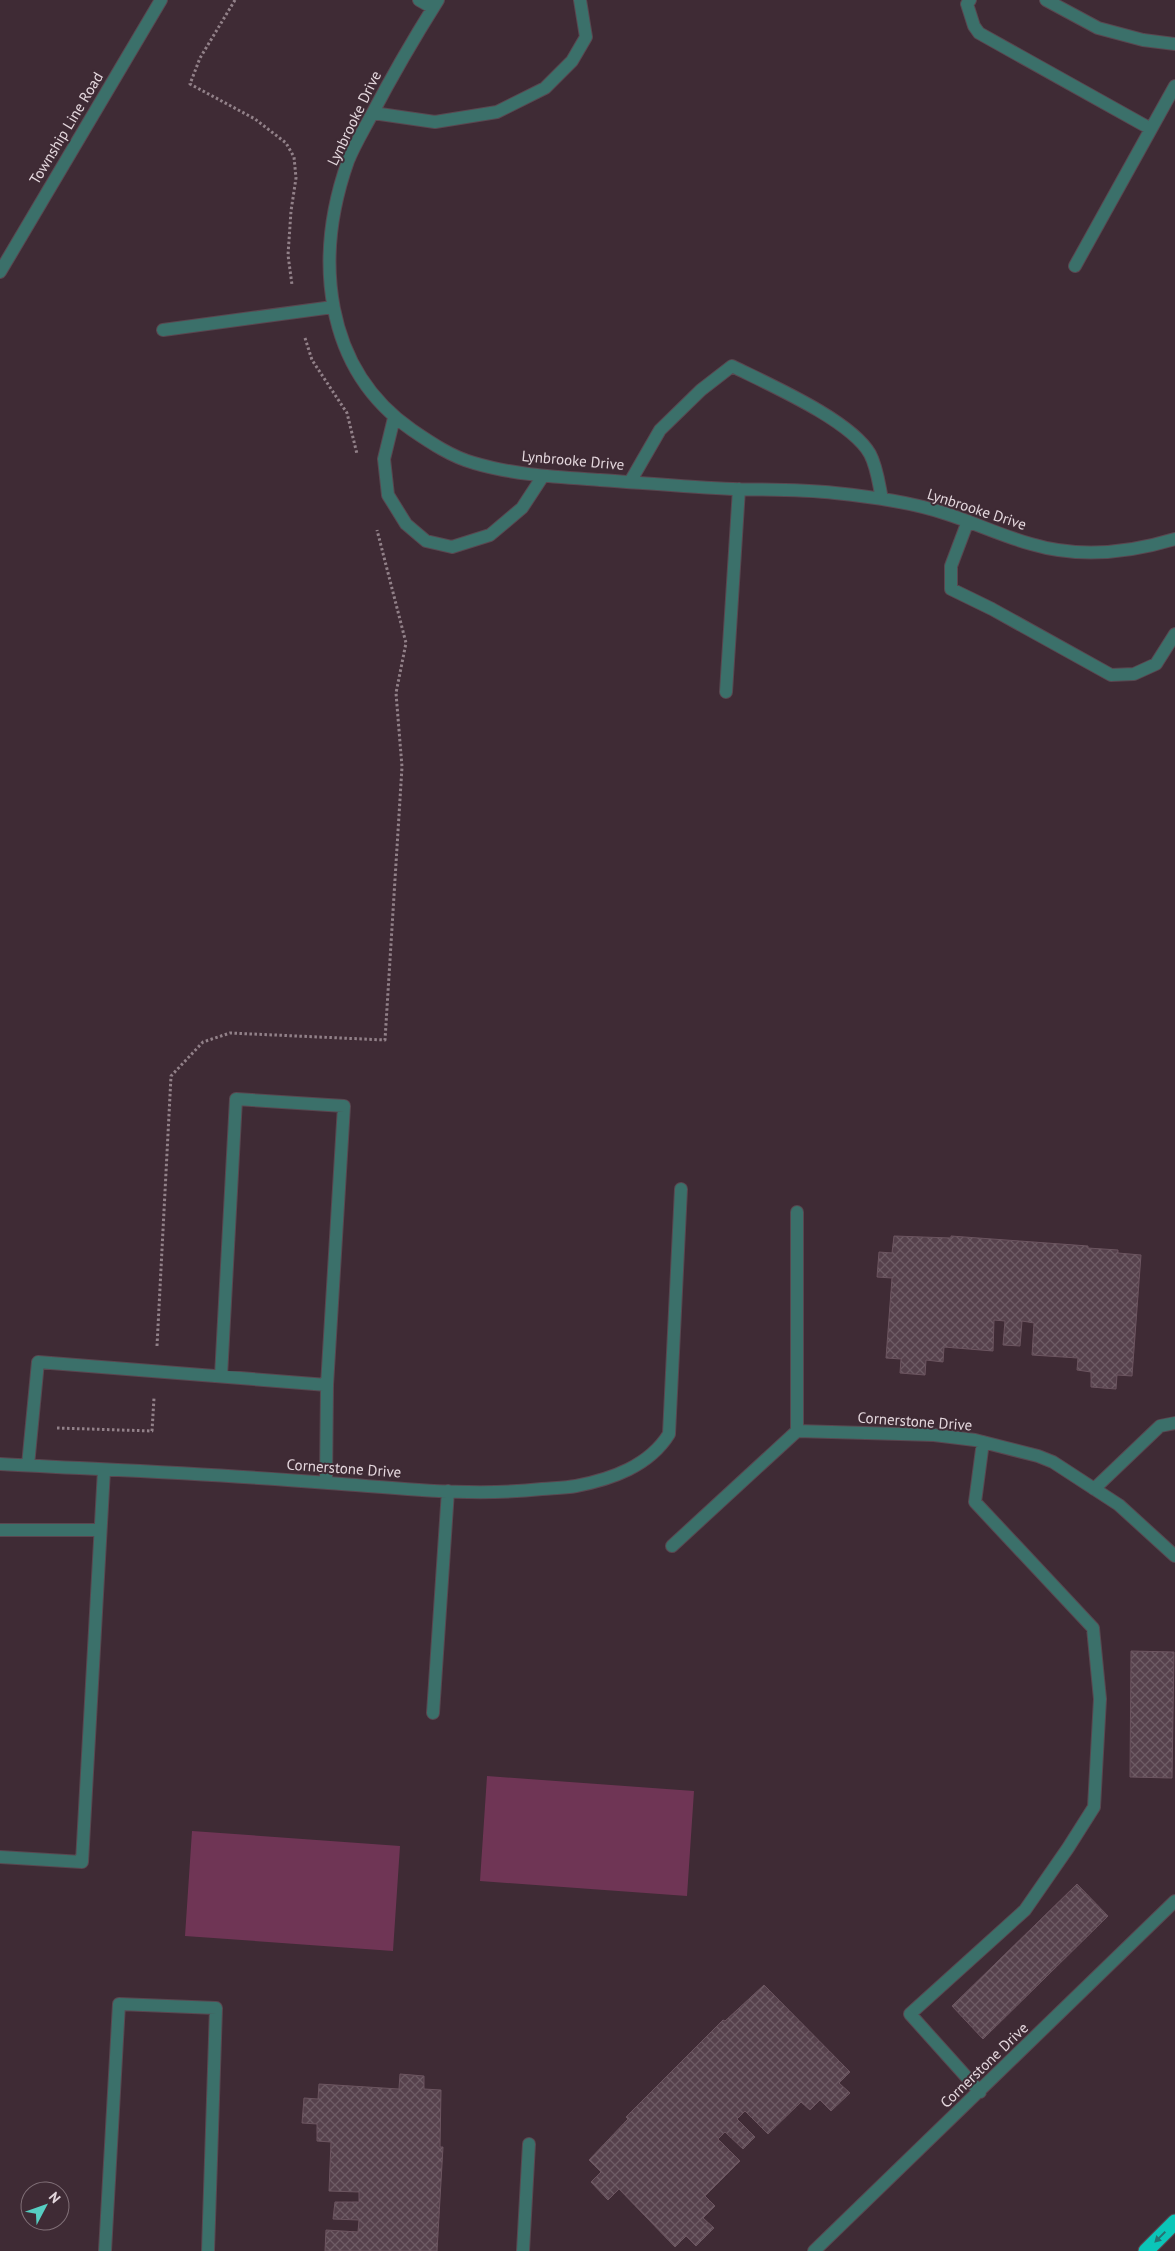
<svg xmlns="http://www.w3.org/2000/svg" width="1175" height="2251" font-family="'PT Sans',sans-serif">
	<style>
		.garden { fill: #6f3555 }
		.building { fill: url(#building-cross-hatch); stroke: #6c5560 }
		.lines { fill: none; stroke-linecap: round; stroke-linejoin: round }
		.minor-casing { stroke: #594750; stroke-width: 14 }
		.highway-casing { stroke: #594750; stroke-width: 17 }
		.path { stroke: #928189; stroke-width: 3; stroke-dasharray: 2.5 2.5; stroke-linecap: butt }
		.minor { stroke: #3b706a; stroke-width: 12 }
		.highway { stroke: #0bc5b8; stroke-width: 15 }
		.oneway { fill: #287070 }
		.labels { text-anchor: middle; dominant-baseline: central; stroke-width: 4; stroke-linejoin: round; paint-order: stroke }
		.street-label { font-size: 15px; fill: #e4d7dd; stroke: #3f2b35 }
	</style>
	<defs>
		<pattern id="building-cross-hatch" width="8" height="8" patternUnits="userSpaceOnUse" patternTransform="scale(1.25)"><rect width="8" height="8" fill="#56414c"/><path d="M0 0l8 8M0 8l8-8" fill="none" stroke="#6e5c65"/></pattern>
	</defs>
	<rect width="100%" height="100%" fill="#3f2b35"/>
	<!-- garden -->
	<path class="garden" d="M487 1776 694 1791 687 1896 480 1881Z
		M192 1831 400 1846 393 1951 185 1936Z"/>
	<!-- building -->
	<path class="building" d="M894 1236 951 1238V1236L1088 1246V1248L1118 1250V1253L1141 1255 1132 1376 1117 1375 1116 1389 1091 1387V1372L1077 1370 1078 1358 1032 1355 1034 1323 1022 1321 1020 1346 1003 1345 1005 1321 994 1320 993 1351 944 1347 943 1362 926 1360 925 1375 900 1373 901 1359 886 1358 892 1278 877 1277 879 1252 892 1253Z
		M1131 1651 1174 1652 1172 1778 1130 1777Z
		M1077 1884 1108 1916 983 2039 952 2006Z
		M764 1985 850 2072 839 2083 850 2093 831 2111 820 2100 810 2110 801 2102 768 2134 745 2111 737 2119 755 2137 743 2149 725 2132 718 2139 740 2161 705 2196 715 2206 703 2218 714 2228 696 2246 686 2236 675 2247 619 2189 608 2200 591 2182 601 2172 589 2160 628 2119 626 2117 723 2020 725 2021Z
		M400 2074 424 2076V2089L441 2090 440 2147H443L437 2251H325L326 2230 358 2232 359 2220 333 2219 335 2202H359V2192L329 2191 331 2142 317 2141V2124L302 2123 304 2098 318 2099 319 2084 399 2089Z"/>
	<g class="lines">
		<defs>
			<path id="minor" d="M419 0 433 8
				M438 0C414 38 392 76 371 116 363 131 354 146 348 161 314 257 323 368 412 430 431 443 452 457 474 463 514 475 558 477 600 480 644 483 688 487 733 489 767 490 801 489 835 493 872 497 911 502 947 514 975 523 1002 536 1031 544 1078 558 1129 553 1175 539
				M970 0 967 4 974 26 979 33 1151 129 1175 86
				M1046 0 1098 28 1143 40 1175 44
				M373 113 435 122 497 112 545 88 572 61 586 37 580 0
				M1075 266 1151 129
				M0 272 161 0
				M163 330 333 307
				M394 418 384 459 388 495 406 524 426 541 452 547 490 535 522 508 543 476
				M630 482 660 430 701 390 732 366C768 384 851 420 870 454 877 467 879 485 882 499
				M968 521 951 566V589L992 609 1111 675 1134 674 1156 664 1175 634
				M726 692 739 489
				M221 1376 236 1099 344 1106 327 1385
				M797 1431 934 1435 975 1440 1038 1456 1053 1462 1119 1505 1175 1556
				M0 1464C109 1470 219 1474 328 1483 399 1488 471 1497 542 1489 554 1488 565 1488 576 1486 612 1479 649 1466 669 1434L681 1189
				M28 1465 38 1362 327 1385 326 1482
				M1094 1489 1160 1426 1175 1423
				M0 1530H100
				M672 1546 797 1431V1212
				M433 1713 448 1491
				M0 1857 82 1862 104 1470
				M980 2092 910 2014 1025 1910 1068 1848 1094 1807 1100 1699 1093 1628 975 1502 983 1442
				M105 2251 119 2004 216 2008 208 2251
				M523 2251 529 2144
				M814 2251 1175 1901"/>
			<path id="highway" d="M1146 2251 1175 2222"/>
		</defs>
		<!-- minor casing -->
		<use href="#minor" class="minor-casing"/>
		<!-- highway casing -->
		<use href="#highway" class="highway-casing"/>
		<!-- path -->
		<path class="path" d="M235 0 200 58 190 84 255 119 286 143 294 157 296 178 291 211 288 255 292 285
			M305 338 312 360 347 413 357 454
			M157 1346 171 1076 203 1042 230 1033 385 1040 402 767 396 693 406 643 377 530
			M57 1428 152 1431 154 1398"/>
		<!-- minor -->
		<use href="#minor" class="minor"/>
		<!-- highway -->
		<use href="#highway" class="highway"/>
	</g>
	<!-- one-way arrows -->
	<defs><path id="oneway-solid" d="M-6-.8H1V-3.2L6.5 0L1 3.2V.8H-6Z" transform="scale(1.25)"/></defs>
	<use class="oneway" href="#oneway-solid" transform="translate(1160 2237) rotate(135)"/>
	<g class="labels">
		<!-- street labels -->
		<g class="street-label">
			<text transform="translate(354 118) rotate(-64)">Lynbrooke Drive</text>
			<text transform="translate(66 128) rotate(-59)">Township Line Road</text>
			<text transform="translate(573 460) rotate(5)">Lynbrooke Drive</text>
			<text transform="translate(977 509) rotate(18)">Lynbrooke Drive</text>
			<text transform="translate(915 1421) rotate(4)">Cornerstone Drive</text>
			<text transform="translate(344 1468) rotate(4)">Cornerstone Drive</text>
			<text transform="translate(984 2065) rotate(-44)">Cornerstone Drive</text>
		</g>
	</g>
	<!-- north arrow -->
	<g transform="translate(45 2206) rotate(49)"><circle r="24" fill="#3f2b35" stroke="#817078"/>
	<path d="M0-4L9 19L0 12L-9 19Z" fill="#56cec2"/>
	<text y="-8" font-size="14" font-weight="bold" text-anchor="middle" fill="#e4d7dd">N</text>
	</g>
</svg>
